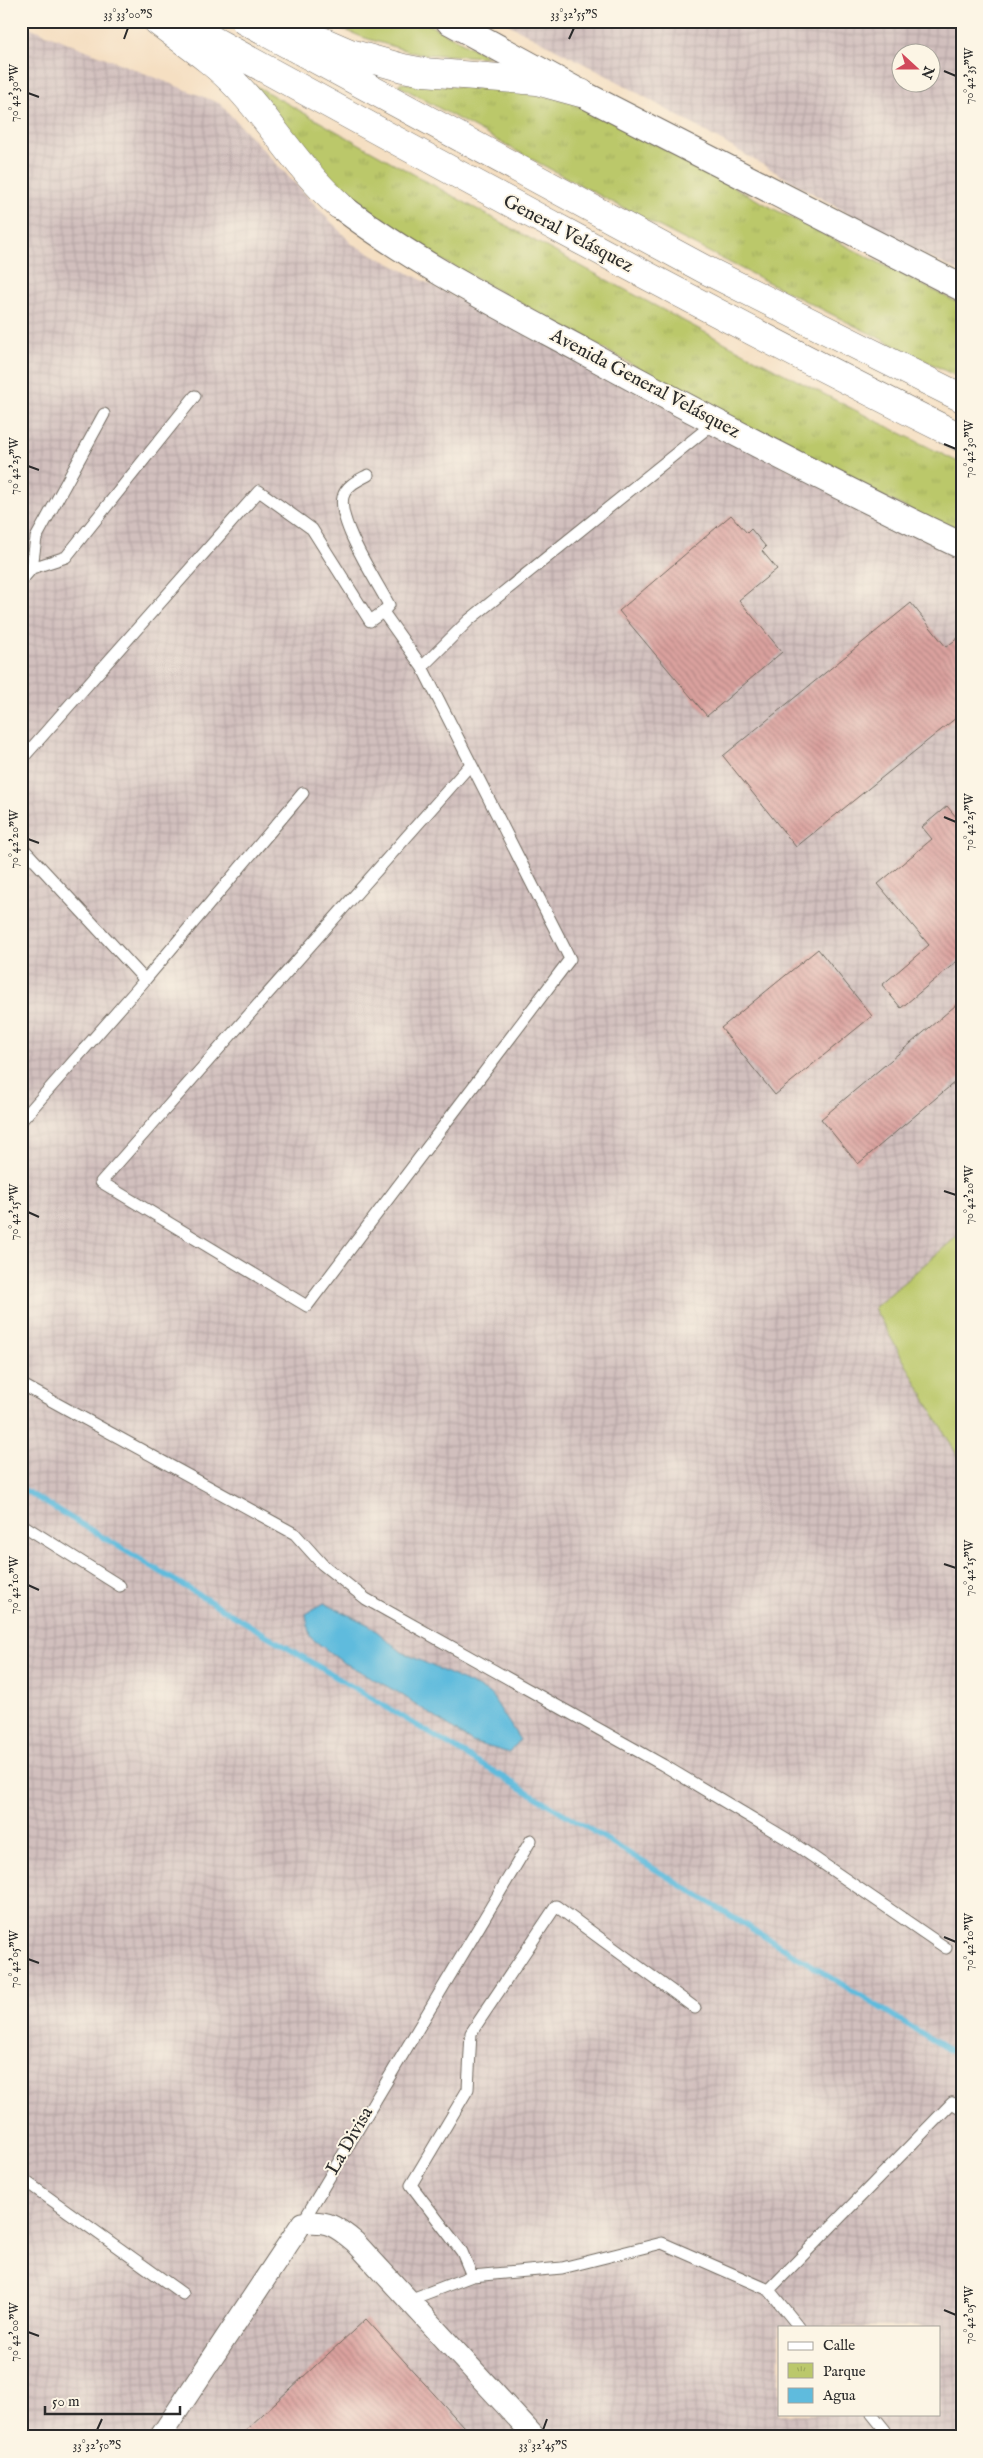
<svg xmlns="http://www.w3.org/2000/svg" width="983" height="2458" font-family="'IM FELL English',serif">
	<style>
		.industrial { fill: url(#industrial-grid); fill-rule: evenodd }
		.green { fill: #bbc86b; stroke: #737a4b }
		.park { fill: url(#park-tufts); stroke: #737a4b }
		.water { fill: #5fbbdd; stroke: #457384 }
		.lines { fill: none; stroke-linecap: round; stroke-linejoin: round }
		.stream { stroke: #5fbbdd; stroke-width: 5.5 }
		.building { fill: url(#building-back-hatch) }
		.service-casing { stroke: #726a60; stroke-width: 13 }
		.minor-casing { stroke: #726a60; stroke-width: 23 }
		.tertiary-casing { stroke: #726a60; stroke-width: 28 }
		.motorway-casing { stroke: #726a60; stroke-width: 29 }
		.service { stroke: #fff; stroke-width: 11 }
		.minor { stroke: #fff; stroke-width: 21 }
		.tertiary { stroke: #fff; stroke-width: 26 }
		.motorway { stroke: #fff; stroke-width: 28 }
		.ticks { fill: none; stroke: #2b2b2b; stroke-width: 2 }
		.labels { text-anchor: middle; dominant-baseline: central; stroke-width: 4; stroke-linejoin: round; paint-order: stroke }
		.street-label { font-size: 19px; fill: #2b2b2b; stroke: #fcf5e5 }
		.neatline { fill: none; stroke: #2b2b2b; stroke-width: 2 }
		.ticks-label { font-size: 12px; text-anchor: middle; fill: #2b2b2b }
	</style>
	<defs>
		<pattern id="industrial-grid" width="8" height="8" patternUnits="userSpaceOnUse" patternTransform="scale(1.25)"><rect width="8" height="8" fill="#d1bfbd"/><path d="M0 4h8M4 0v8" fill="none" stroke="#b4a4a3"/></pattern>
		<pattern id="park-tufts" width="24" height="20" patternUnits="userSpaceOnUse" patternTransform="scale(1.25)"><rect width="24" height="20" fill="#bbc86b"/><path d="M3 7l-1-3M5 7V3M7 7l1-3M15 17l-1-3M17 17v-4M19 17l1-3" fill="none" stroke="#a1ac5d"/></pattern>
		<pattern id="building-back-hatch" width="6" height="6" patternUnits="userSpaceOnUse" patternTransform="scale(1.25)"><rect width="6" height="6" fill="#dba29f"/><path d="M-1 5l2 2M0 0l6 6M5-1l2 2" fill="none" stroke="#b28482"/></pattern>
	</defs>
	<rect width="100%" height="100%" fill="#fcf5e5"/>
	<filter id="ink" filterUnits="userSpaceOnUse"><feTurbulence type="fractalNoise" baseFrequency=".02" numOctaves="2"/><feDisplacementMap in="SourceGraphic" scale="10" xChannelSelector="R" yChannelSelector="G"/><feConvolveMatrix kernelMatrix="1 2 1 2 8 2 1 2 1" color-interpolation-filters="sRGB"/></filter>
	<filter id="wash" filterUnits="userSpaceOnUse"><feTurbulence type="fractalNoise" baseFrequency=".0096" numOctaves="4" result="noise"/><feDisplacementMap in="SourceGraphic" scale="20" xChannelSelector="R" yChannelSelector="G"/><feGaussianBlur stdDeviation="1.12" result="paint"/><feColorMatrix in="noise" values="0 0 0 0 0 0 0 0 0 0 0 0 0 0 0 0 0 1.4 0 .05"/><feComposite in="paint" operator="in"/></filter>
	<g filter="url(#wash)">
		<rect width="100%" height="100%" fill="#f5dfc2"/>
		<!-- industrial -->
		<path class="industrial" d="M502 21H962V273L899 243 617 81ZM900 52H930V82H900Z
			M21 24 219 103 352 244 962 558V2437H21ZM779 2327H939V2414H779Z"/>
		<!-- green -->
		<path class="green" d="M324 21H422L489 57 418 54 362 37Z
			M962 1232V1464L874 1308Z"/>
		<!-- park -->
		<path class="park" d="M249 82C484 215 720 344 962 464V536L761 435 409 242 342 196Z
			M400 83 510 90 564 100 600 114 772 208 962 305V379C772 285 582 190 398 85Z"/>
		<!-- water -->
		<path class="water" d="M324 1603 369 1625 402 1652 490 1693 520 1740 509 1753 472 1742 399 1693 341 1661 310 1637 306 1614Z"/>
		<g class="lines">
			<!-- stream -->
			<path class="stream" d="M21 1488 596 1833 962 2058"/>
		</g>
		<g id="blocks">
			<!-- building -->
			<path class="building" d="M731 515 747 533 751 529 766 547 762 551 777 569 739 600 782 652 707 716 619 611Z
				M911 603 946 647 962 635V713L796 847 723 756Z
				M947 806 962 824V957L901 1008 882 985 929 945 878 884 932 839 922 827Z
				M818 949 872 1016 775 1095 721 1028Z
				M962 1000V1076L858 1164 821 1119Z
				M366 2319 473 2437H238Z"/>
		</g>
	</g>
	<g filter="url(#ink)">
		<use href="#blocks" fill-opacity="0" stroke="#726a60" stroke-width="1"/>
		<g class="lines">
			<defs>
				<path id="service" d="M368 475C359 480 346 485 343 497 337 522 377 582 389 605L383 612 422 667
					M32 568 36 538 104 414
					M21 581 32 568 66 557 195 396
					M21 760 259 491 312 529 370 621 383 612
					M471 764 101 1182 307 1306 570 959 422 667 469 620 715 422
					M21 846 145 980 303 793
					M21 1121 145 980
					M21 1384 295 1534 322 1564 366 1599 663 1765 787 1839 946 1948
					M21 1524 120 1586
					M21 2178 183 2294
					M302 2223 531 1840
					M472 2276 462 2252 411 2185 468 2089 471 2033 556 1906 695 2008
					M769 2290 799 2327
					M409 2300 472 2276 562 2268 662 2243 769 2290 952 2103 962 2109
					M872 2414 885 2430"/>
				<path id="minor" d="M160 2437 302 2223C328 2220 336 2226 355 2242L535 2437"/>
				<path id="tertiary" d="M449 21 581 93 962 288
					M339 205C415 263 502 307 585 352 709 420 834 485 962 546"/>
				<path id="motorway" d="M157 21C184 42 214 61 237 86 273 124 299 170 339 205
					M178 21C438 164 697 306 962 438
					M245 21 704 269 962 398
					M290 27 350 53 403 68 424 72 537 81 581 93"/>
			</defs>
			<!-- service casing -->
			<use href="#service" class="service-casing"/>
			<!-- minor casing -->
			<use href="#minor" class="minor-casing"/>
			<!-- tertiary casing -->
			<use href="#tertiary" class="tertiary-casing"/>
			<!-- motorway casing -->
			<use href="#motorway" class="motorway-casing"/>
			<!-- service -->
			<use href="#service" class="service"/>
			<!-- minor -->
			<use href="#minor" class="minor"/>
			<!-- tertiary -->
			<use href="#tertiary" class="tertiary"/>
			<!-- motorway -->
			<use href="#motorway" class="motorway"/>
		</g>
	</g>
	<!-- ticks -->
	<path class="ticks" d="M124 39 128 28M569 39 574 28M944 71 956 76M28 93 39 97M944 444 956 449M28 466 39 470M944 817 956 822M28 839 39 843M944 1191 956 1195M28 1212 39 1217M944 1564 956 1568M28 1585 39 1590M944 1937 956 1942M28 1959 39 1963M944 2310 956 2315M28 2332 39 2336M97 2430 102 2419M543 2430 547 2419"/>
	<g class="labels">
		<!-- street labels -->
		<g class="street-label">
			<text transform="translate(568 234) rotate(28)">General Velásquez</text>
			<text transform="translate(645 384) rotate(28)">Avenida General Velásquez</text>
			<text transform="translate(350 2141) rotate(-60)">La Divisa</text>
		</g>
	</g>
	<!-- margin -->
	<rect width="983" height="2458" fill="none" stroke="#fcf5e5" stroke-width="55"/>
	<!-- legend -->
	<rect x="778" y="2326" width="162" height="90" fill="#fcf5e5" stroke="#a8a49b"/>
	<rect x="788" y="2342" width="25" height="8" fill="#ffffff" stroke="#a8a49b"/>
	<text x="823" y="2350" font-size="15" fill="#2b2b2b">Calle</text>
	<rect x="788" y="2363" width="25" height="15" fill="url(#park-tufts)" stroke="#a8a49b"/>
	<text x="823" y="2376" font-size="15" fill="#2b2b2b">Parque</text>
	<rect x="788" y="2388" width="25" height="15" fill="#5fbbdd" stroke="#a8a49b"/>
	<text x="823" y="2400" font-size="15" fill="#2b2b2b">Agua</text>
	<!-- north arrow -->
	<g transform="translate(916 68) rotate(111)"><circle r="24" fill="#fcf5e5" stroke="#a8a49b"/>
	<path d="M0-4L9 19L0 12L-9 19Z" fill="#d1495b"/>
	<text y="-8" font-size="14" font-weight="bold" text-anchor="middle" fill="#2b2b2b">N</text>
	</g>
	<!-- scale -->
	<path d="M45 2406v8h135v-8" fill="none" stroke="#2b2b2b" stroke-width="2.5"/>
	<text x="52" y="2406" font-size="15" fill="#2b2b2b" stroke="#fcf5e5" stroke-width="4" paint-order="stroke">50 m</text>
	<rect x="28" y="28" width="928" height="2402" class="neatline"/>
	<g class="ticks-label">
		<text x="128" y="18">33°33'00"S</text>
		<text x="574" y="18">33°32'55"S</text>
		<text transform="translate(969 76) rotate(-90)" y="4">70°42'35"W</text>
		<text transform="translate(14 93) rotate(-90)" y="4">70°42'30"W</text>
		<text transform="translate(969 449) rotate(-90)" y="4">70°42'30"W</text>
		<text transform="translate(14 466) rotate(-90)" y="4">70°42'25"W</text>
		<text transform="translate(969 822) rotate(-90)" y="4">70°42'25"W</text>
		<text transform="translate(14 839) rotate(-90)" y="4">70°42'20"W</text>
		<text transform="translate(969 1195) rotate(-90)" y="4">70°42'20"W</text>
		<text transform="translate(14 1212) rotate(-90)" y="4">70°42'15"W</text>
		<text transform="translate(969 1568) rotate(-90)" y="4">70°42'15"W</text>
		<text transform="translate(14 1585) rotate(-90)" y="4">70°42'10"W</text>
		<text transform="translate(969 1942) rotate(-90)" y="4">70°42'10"W</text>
		<text transform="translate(14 1959) rotate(-90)" y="4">70°42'05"W</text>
		<text transform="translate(969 2315) rotate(-90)" y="4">70°42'05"W</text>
		<text transform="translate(14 2332) rotate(-90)" y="4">70°42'00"W</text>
		<text x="97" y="2449">33°32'50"S</text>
		<text x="543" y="2449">33°32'45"S</text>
	</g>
</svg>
